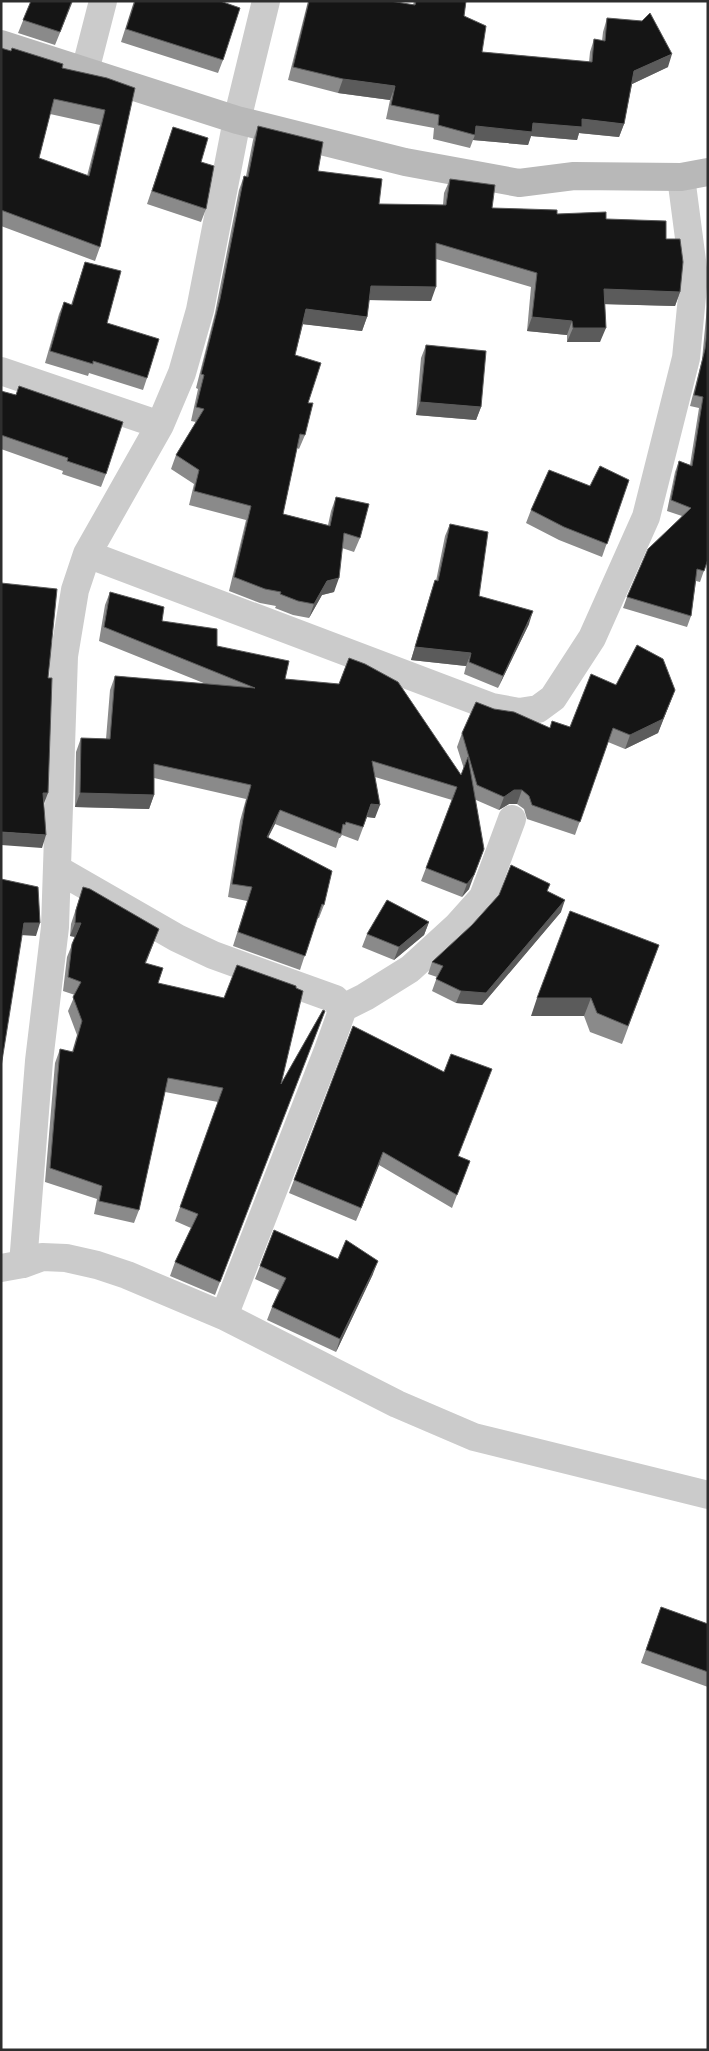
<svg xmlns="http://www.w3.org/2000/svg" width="709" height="2051" font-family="'Fira Sans',sans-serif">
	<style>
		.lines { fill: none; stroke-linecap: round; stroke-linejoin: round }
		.street { stroke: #cbcbcb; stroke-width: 28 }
		.secondary { stroke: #b8b8b8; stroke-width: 28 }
		.wall { fill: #8a8a8a; fill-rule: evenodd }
		.shaded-wall { fill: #5b5b5b }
		.building { fill: #151515; stroke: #5b5b5b; fill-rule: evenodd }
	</style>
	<rect width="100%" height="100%" fill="#fff"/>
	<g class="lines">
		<!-- street -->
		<path class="street" d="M85 71 103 1
			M1 371 160 425 87 554 75 590 64 656 55 927 39 1061 23 1264
			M160 425 182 373 200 310 237 120 266 1
			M87 554 492 707 519 712 538 709 553 698 592 638 646 517 686 358 694 276 681 177
			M57 869 177 938 213 955 335 999 339 1003 341 1014 328 1050 224 1316
			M341 1009 365 997 410 969 457 926 483 897 512 819
			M1 1268 23 1264 42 1257 66 1258 97 1265 127 1275 224 1316 397 1404 474 1437 708 1495"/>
		<!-- secondary -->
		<path class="secondary" d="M1 44 237 120 405 162 519 183 574 176 681 177 708 172"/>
	</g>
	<!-- wall -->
	<path class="wall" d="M31 1H73L55 45 18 33Z
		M134 1H220L223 60 218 73 121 42Z
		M308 1H390L413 5 414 1H466L464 16 482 52 589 62 590 52 594 39 602 41 603 32 607 18 668 67 632 84 624 124 619 137 579 133 577 140 531 136 528 145 473 140 470 148 433 139 434 128 386 119 390 100 338 93 288 80 306 9Z
		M1 48 62 68 107 78 100 247 95 261 1 226ZM50 114 100 125 87 176 39 158Z
		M258 126 318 171 379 204 443 205 444 193 450 179 492 208 606 219 666 239 680 292 675 306 605 304 600 342H567V335L527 331 531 287 436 259 431 301 369 300 367 317 362 331 303 324 295 355 308 403 305 435 299 449 297 448 283 514 328 525 331 511 336 497 360 538 354 552 342 548 334 592 322 595 309 618 293 615 275 608 276 606 260 603 229 591 246 520 189 505 194 484 171 469 176 455 196 422 191 421 198 389 196 388 215 313 239 190 244 176H246L253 140Z
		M173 127 201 162 206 209 201 222 147 204Z
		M85 262 107 323 147 378 143 390 89 373 88 376 45 363 59 314 64 302 71 305Z
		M708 296V559L700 582 696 581 691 616 687 627 623 608 627 597 682 516 667 511 675 472 679 461 690 465 699 408 690 406 702 360Z
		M426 345 481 407 476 420 416 415 421 358Z
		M1 391 106 474 101 487 62 474 63 471 1 449Z
		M629 480 602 557 559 540 526 523 531 510 590 486Z
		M450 524 479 596 529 624 498 688 464 674 466 666 411 660 431 592 435 580 436 581 445 536Z
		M110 592 162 621 285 679 461 775 464 769 457 747 462 733 550 728 570 727 616 685 675 690 658 733 625 749 608 742 575 835 527 819 524 809 517 804H509L499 810 476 800 469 889 462 897 421 881 452 800 375 777V818L367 817 358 841 342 835 340 838H339L336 848 275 824 268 837 324 905 319 918H317L300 970 233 946 247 901 228 897 240 821 246 799 154 778V795L149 809 75 807 76 752 81 738 106 739 110 690 115 676 206 684 99 641 105 605Z
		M83 887 159 929 146 963 158 983 281 1084 323 1010 215 1295 170 1276 175 1262 191 1228 175 1221 218 1102 165 1092 139 1210 134 1223 94 1214 97 1199 45 1182 55 1063 60 1049 72 1052 77 1035 68 1011 75 995 63 991 67 957 75 937 70 936 71 924Z
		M548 892 561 912 482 1005 456 1003 432 991 437 977 428 974 432 962Z
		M429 922 424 935 394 960 362 947 367 934Z
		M659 945 622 1044 590 1032 584 1016H531Z
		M353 1026 458 1156 470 1161 452 1208 379 1165 356 1221 289 1193Z
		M274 1230 338 1259 373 1274 336 1352 267 1320 272 1307 279 1290 255 1279Z
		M661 1607 708 1624V1687L641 1663Z"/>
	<!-- shaded-wall -->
	<path class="shaded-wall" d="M672 54 668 67 630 85 634 71Z
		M343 79 395 86 390 100 338 93Z
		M582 119 624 124 619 137 579 133 577 140 531 136 528 145 473 140 475 135 476 126Z
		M371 286 436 287 431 301 366 300Z
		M604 289 680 292 675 306 599 304Z
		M306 309 367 317 362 331 301 324Z
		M532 317 572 321 567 335 527 331Z
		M573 328H606L600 342H567Z
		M420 402 481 407 476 420 416 415Z
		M339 578 334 592 322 595 309 618 314 604 327 581Z
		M533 611 529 624 498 688 503 676Z
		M415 647 471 653 466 666 411 660Z
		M675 690 658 733 625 749 630 735Z
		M514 790H522L517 804H509L499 810 504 797Z
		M43 793H48L43 806Z
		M80 793 154 795 149 809 75 807Z
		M371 804 380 805 375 818 367 817Z
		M280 810 275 824 262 850 267 837Z
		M1 832 46 835 42 848 1 845Z
		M484 849 469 889 462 897 467 884Z
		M565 900 561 912 482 1005 456 1003 461 991Z
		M429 922 424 935 394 960 399 947Z
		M24 923H40L36 936 20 935Z
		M75 923H81L76 937 70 936Z
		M537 998H591L584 1016H531Z
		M383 1152 379 1165 356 1221 361 1208Z
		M378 1261 373 1274 336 1352 340 1339Z"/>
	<!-- building -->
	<path class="building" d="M31 1H72L60 32 23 20Z
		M135 1H220L240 8 223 60 126 29Z
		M309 1H390L415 5 416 1H466L464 16 486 26 482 52 592 62 594 39 605 41 607 18 642 21 650 13 672 54 634 71 624 124 582 119V127L533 123 532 132 476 126 475 135 438 125 439 115 391 105 395 86 343 79 293 67Z
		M1 48 11 51 12 48 63 64 62 68 107 78 135 88 100 247 1 210ZM54 99 105 110 89 176 39 158Z
		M258 126 323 142 318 171 382 179 379 204 446 205 450 179 495 185 492 208 557 210V214L606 212V219L666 221V239H680L683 262 680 292 604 289 606 328H573L572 321 532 317 537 273 436 243V287L371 286 367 317 306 309 295 355 321 363 308 403H313L305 435 300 434 283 514 330 526 336 497 369 504 360 538 344 533 339 578 327 581 314 604 298 601 280 594 281 592 265 589 234 577 251 506 194 491 199 470 176 455 204 409 196 407 204 375 201 374 220 299 244 176 248 177Z
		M173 127 208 138 201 162 214 166 206 209 152 191Z
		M85 262 121 271 107 323 159 339 147 378 93 361V364L50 351 64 302 72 305Z
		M708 326V559L704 571 697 569 691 616 627 597 648 549 691 508 671 500 679 461 692 466 703 397 694 395 705 349Z
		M426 345 486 351 481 407 420 402Z
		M19 386 123 422 106 474 67 461 68 458 1 435V391L16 395Z
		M600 466 629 480 607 544 564 527 531 510 549 470 590 486Z
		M450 524 488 532 479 596 533 611 503 676 469 662 471 653 415 647 435 580 438 581Z
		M1 583 57 589 48 678H52L48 793H43L46 835 1 832Z
		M110 592 164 607 162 621 217 629V646L289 661 285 679 339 684 349 658 365 664 398 682 461 775 468 757 484 849 474 875 467 884 426 868 457 787 372 761 380 805 371 804 363 827 346 822 345 825 343 824 341 834 280 810 267 837 332 871 324 905 322 904 305 956 238 932 252 887 232 884 245 807 251 785 154 764V795L80 793 81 738 110 739 115 676 255 688 104 627Z
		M637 645 663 659 675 690 663 719 630 735 613 728 580 822 532 805 529 796 522 790H514L504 797 477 785 462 733 476 702 494 709 514 712 550 728 552 721 570 727 591 674 616 685Z
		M511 865 550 884 547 891 565 900 486 993 461 991 436 979 443 966 432 962 472 925 499 895Z
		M1 879 38 887 40 923H24L1 1067Z
		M83 887 90 889 159 929 145 963 163 968 158 983 224 998 237 965 296 986V988L303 991 281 1084 323 1010 325 1011 220 1282 175 1262 198 1214 180 1207 223 1088 168 1078 139 1210 99 1201 102 1186 50 1168 60 1049 73 1052 82 1021 73 997 81 982 68 977 72 944 81 923H75L76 910Z
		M387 900 429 922 399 947 367 934Z
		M570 911 659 945 628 1026 597 1013 591 998H537Z
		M353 1026 444 1072 451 1054 492 1069 458 1156 470 1161 457 1195 383 1152 361 1208 294 1180Z
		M274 1230 338 1259 346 1240 378 1261 340 1339 272 1307 286 1278 260 1266Z
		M661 1607 708 1624V1672L646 1650Z"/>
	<!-- border -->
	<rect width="709" height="2051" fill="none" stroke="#2e2e2e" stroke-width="5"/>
</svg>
